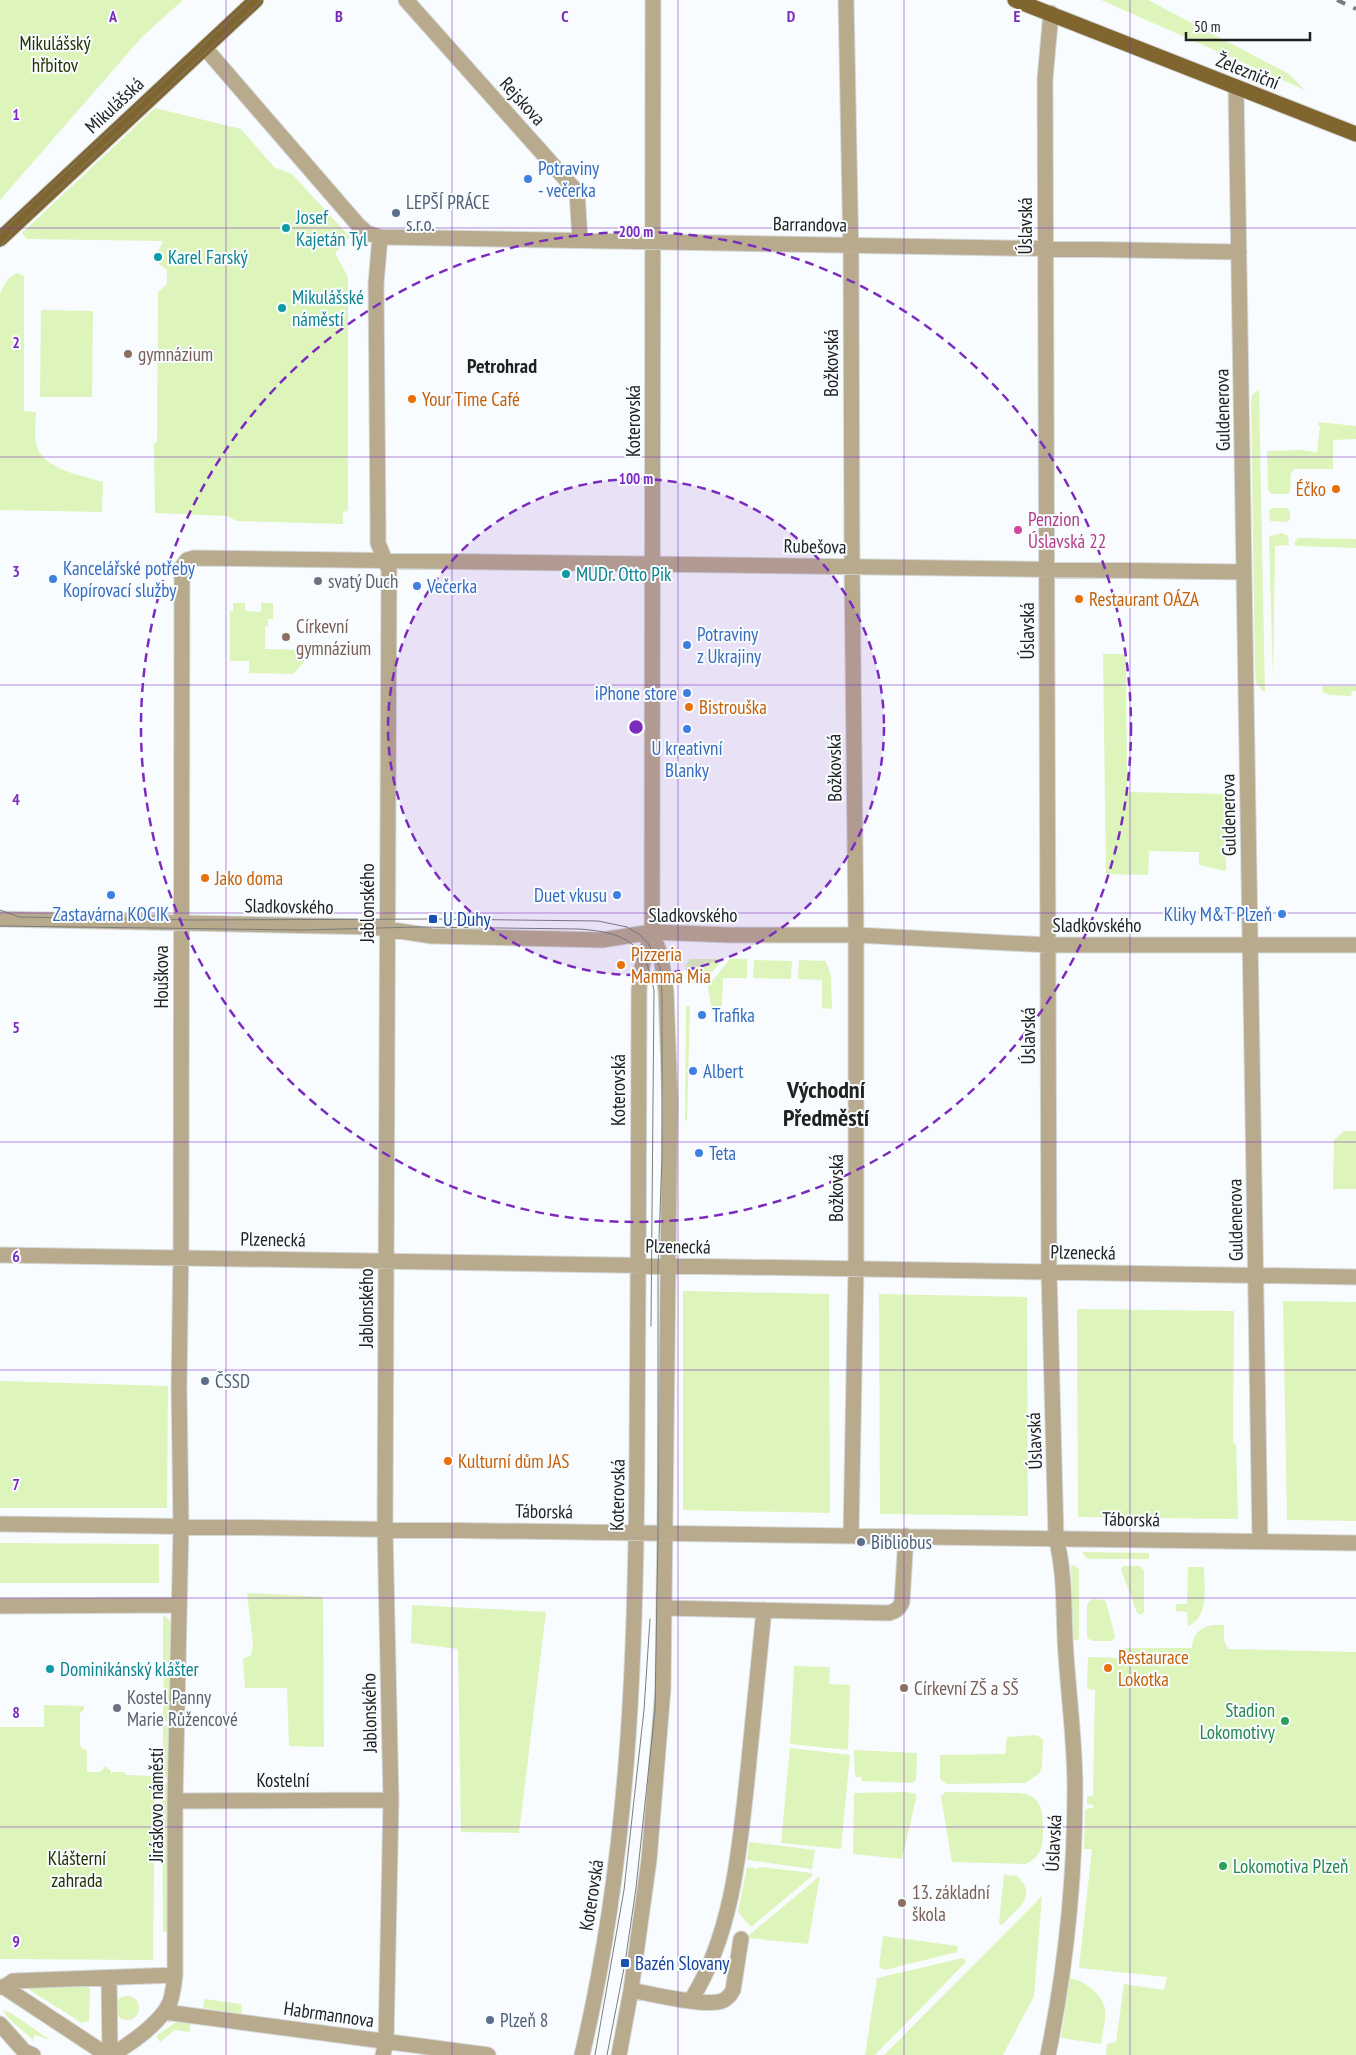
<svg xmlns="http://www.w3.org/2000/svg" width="1356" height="2055" font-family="'PT Sans Narrow',sans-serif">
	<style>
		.green { fill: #ddf4bb }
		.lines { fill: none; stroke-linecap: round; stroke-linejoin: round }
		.minor-casing { stroke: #d6d9db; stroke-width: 17 }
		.major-casing { stroke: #d6d9db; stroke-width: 17 }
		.minor { stroke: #b8aa8d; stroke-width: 15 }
		.major { stroke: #80652e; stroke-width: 15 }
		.tram { stroke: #7b7c7d; stroke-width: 1 }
		.rail { stroke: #7b7c7d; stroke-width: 4; stroke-dasharray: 9 9; stroke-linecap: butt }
		.grid { fill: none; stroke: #7b2cbf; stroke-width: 1; stroke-opacity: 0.55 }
		.ring { fill: none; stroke: #7b2cbf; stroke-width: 2.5; stroke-dasharray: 9 6 }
		.shop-dot { fill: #3f7fe0; stroke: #f9fcfe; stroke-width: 2 }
		.service-dot { fill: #5c6f8a; stroke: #f9fcfe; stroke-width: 2 }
		.culture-dot { fill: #0f9aa8; stroke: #f9fcfe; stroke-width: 2 }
		.education-dot { fill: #8d6e63; stroke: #f9fcfe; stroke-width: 2 }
		.food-dot { fill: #e8710a; stroke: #f9fcfe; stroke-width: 2 }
		.hotel-dot { fill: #d1479c; stroke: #f9fcfe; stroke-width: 2 }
		.worship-dot { fill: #6b7280; stroke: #f9fcfe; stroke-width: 2 }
		.transit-dot { fill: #1a4fb4; stroke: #f9fcfe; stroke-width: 2 }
		.leisure-dot { fill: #2e9e5b; stroke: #f9fcfe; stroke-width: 2 }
		.labels { text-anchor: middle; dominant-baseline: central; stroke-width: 4; stroke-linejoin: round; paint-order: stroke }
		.park-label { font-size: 19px; fill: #233200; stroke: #f9fcfe }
		.street-label { font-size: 19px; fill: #202121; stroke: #f9fcfe }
		.shop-label { font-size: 19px; fill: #366cbe; stroke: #f9fcfe; text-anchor: start }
		.service-label { font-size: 19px; fill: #4e5e75; stroke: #f9fcfe; text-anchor: start }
		.culture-label { font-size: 19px; fill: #0d838f; stroke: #f9fcfe; text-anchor: start }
		.education-label { font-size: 19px; fill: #785e54; stroke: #f9fcfe; text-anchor: start }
		.food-label { font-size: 19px; fill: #c56008; stroke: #f9fcfe; text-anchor: start }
		.hotel-label { font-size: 19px; fill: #b23c85; stroke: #f9fcfe; text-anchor: start }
		.worship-label { font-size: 19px; fill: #5b616d; stroke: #f9fcfe; text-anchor: start }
		.transit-label { font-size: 19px; fill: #164399; stroke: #f9fcfe; text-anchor: start }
		.leisure-label { font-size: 19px; fill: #27864d; stroke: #f9fcfe; text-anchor: end }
		.neighbourhood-label { font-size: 20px; font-weight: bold; fill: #202121; stroke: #f9fcfe }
		.district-label { font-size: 24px; font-weight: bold; fill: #202121; stroke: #f9fcfe }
		.grid-label { font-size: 16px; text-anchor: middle; font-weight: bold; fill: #7b2cbf; stroke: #f9fcfe; stroke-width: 4; stroke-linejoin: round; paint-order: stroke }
		.centre { fill: #7b2cbf; stroke: #f9fcfe; stroke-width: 2.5 }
		.ring-label { font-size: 15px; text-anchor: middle; font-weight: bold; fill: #7b2cbf; stroke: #f9fcfe; stroke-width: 4; stroke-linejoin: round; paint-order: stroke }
	</style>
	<rect width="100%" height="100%" fill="#f9fcfe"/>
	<!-- green -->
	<path class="green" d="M0 0H183L142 37 0 200Z
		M1101 0H1148L1289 74 1305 90Z
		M155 108 241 129 274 167 292 174 350 237 335 253 348 277V511L343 512V524L237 521 227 516 155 513 154 443H157L158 292 167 284V270L158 263V252L163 241 27 239 22 233Z
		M17 273 24 276V411L36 412C36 422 34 434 36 444 43 470 81 475 103 482L102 512 0 510V295C3 285 7 278 17 273Z
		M41 310 93 311 92 397H40Z
		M1259 389 1265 693 1256 683 1255 671 1251 401 1252 395Z
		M1319 422 1356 426V439L1333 440V469H1294C1287 476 1293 486 1289 494H1271L1268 490 1267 451 1300 450 1317 452 1320 426 1318 425Z
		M1272 508H1287L1290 512V519L1286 522 1270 521 1269 510Z
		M1282 533 1288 536 1289 545 1275 546 1273 681 1269 539 1270 536Z
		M1298 538 1356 539V548L1296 546 1294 543Z
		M233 603H245V611L261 612V603H273V619H268V626H265V649L305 650 304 662 293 674 249 673V661H230V611H233Z
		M1103 654H1126L1127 792 1225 794 1226 871 1199 865V852L1149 851 1148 875 1106 874Z
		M1323 686H1356V691H1352L1351 696 1330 695 1322 692Z
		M690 959H723L704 982 686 983V965Z
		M730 959H747V978H723L722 1006H711L708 986Z
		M754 960 792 961 791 979 753 978Z
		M799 960 826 961 831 976 832 1009 822 1008V980L798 979Z
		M686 1006H690L687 1121 685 1120Z
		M1344 1131H1356V1189H1333L1334 1140Z
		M683 1291 829 1294 830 1513 683 1510Z
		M879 1294 1027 1297 1028 1516 880 1514Z
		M1283 1301 1356 1302V1521L1287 1520Z
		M1077 1309 1234 1311 1233 1443 1236 1444 1238 1519 1078 1517Z
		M0 1381 168 1386 167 1508H0Z
		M0 1543 159 1544V1583H0Z
		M1082 1552 1149 1553V1559H1090L1086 1558Z
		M1071 1565 1076 1566 1079 1570V1638L1077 1640H1072Z
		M1123 1566H1140L1144 1571V1612L1142 1615 1137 1613 1121 1570Z
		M1188 1567H1203L1204 1568C1204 1588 1210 1617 1188 1626L1187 1612 1176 1611V1604H1187Z
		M247 1593 323 1597 324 1747 289 1746 287 1688H245L243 1659 251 1655 253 1643Z
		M1092 1599 1104 1600 1106 1602 1115 1636 1113 1641H1093L1087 1638V1604Z
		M412 1605 546 1612 519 1833 461 1832 458 1649 411 1643Z
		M163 1615 170 1620 171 1624V1662H163Z
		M1213 1625H1224V1640L1228 1649 1356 1652V2055H1106L1107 2044 1116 2042 1124 1984 1164 1990 1167 1977 1079 1968 1092 1849H1084L1085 1809 1093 1808V1805L1087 1804V1796H1093L1095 1690 1087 1689 1088 1657 1119 1658V1648H1192C1192 1636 1199 1627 1213 1625Z
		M164 1666 171 1667V1721H163Z
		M794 1666 830 1667 829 1684 850 1685 848 1750 790 1744Z
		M44 1705 84 1706V1710L80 1713V1745L82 1749 87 1750V1772H101L105 1766 111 1771V1775L113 1772H124L126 1775 155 1776 153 1960 0 1959V1727H44Z
		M163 1725H171V1778L163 1777Z
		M1036 1735 1043 1739 1042 1767 1039 1774 1025 1783 947 1784 940 1779V1755L1005 1754 1007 1737Z
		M790 1748 850 1755 841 1849 781 1843Z
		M854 1750 917 1753 916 1780 912 1783 861 1781 862 1777H855Z
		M162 1783H171L168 1931 163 1932Z
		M907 1792 916 1794V1799L902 1859 853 1854 854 1793Z
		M945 1792 1018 1793C1041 1795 1043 1809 1043 1829 1043 1846 1042 1857 1025 1864L952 1862 941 1797Z
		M749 1842 815 1850 812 1869 747 1860Z
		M747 1867 758 1869 759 1867 812 1873V1876L751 1927 738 1912Z
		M1004 1875 1017 1876C1039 1897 1017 1908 1002 1925L999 1923Z
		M820 1876 808 1944 748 1938 749 1935Z
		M1042 1896 1034 1996 1003 2055H884Z
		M883 1936 958 1946 957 1952 885 1970 879 1967Z
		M963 1958 966 1962 875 2055H865L877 1978Z
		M1070 1978C1084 1981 1101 1993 1105 2008 1107 2018 1102 2034 1101 2044L1061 2038Z
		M32 1986H86L90 1988 89 2021 82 2023 28 1989Z
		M115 2008a12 12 0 1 1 24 0a12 12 0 1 1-24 0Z
		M205 1999 240 2004 242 2006 241 2014 203 2008 204 2000Z
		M3 2010 11 2013 50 2040 35 2035 33 2040 9 2019Z
		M176 2022H191L189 2032 175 2030 160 2042 156 2036Z"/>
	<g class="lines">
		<defs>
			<path id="minor" d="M406 0 577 192 580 240
				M846 0 851 257 852 567 856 935V1269L851 1535
				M205 48 359 226 367 233 380 237 1239 252
				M1236 88 1260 1541
				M380 237 376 284 378 526V543L389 570 385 1529 391 1800 386 2042 383 2055
				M0 919 373 927 432 936 602 940 652 932 729 935H856L1048 945H1356
				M0 1255 1356 1277
				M0 1524 1356 1543
				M0 1606 179 1605
				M665 1608 889 1613C896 1611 899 1609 902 1602L906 1536
				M175 1801 391 1800
				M109 1978 110 2055
				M0 1987H4L107 2055
				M4 1987 13 1981 175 1975
				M631 1990C650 1994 706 2007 722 2001 727 1999 730 1996 733 1990L741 1939
				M691 2000C733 1934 740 1846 748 1770 753 1716 759 1663 764 1610
				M165 2012 488 2055
				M0 2024 24 2051 33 2055
				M112 2055C131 2043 161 2023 170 2002 173 1994 174 1984 175 1975V1801L181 1526 179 1387 181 1246 182 567 187 560 194 558 1244 572
				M582 2055C629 1857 636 1655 637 1452 639 1298 638 1145 639 991L640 974 652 932 653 0
				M619 2055 631 1990 649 1860 663 1689 670 1101 666 991 661 957 652 932
				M1048 2055C1066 1967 1075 1877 1075 1788 1075 1744 1069 1699 1066 1655 1063 1616 1066 1576 1056 1538L1049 1272 1045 79 1051 13"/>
			<path id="major" d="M1015 0 1356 134
				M0 239 256 0"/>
		</defs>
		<!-- minor casing -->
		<use href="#minor" class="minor-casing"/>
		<!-- major casing -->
		<use href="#major" class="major-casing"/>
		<!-- minor -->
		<use href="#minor" class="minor"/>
		<!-- major -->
		<use href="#major" class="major"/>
		<!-- tram -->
		<path class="tram" d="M0 233 251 0
			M0 247 13 231 262 0
			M0 910 19 917 193 920 433 919 598 921 627 927 640 935 648 943 660 967 662 996V1159L658 1265V1533L655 1710 636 1888 625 1963 607 2055
			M0 926 302 930 419 927 579 929C624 932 647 943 654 991L651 1326
			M595 2055 624 1890 644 1710 650 1619"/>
		<!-- rail -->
		<path class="rail" d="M1337 0 1356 9"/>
	</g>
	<!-- grid -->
	<path class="grid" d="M226 0V2055M452 0V2055M678 0V2055M904 0V2055M1130 0V2055M0 228H1356M0 457H1356M0 685H1356M0 913H1356M0 1142H1356M0 1370H1356M0 1598H1356M0 1827H1356"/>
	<!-- distance rings -->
	<circle cx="636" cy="727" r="248" fill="#7b2cbf" fill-opacity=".12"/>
	<g class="ring">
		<circle cx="636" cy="727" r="248"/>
		<circle cx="636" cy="727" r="495"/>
	</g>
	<!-- markers -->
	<g class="shop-dot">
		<circle cx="528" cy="179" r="5"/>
		<circle cx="53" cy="579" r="5"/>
		<circle cx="417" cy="586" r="5"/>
		<circle cx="687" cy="645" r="5"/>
		<circle cx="687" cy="693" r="5"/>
		<circle cx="687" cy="729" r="5"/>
		<circle cx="111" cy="895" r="5"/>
		<circle cx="617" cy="895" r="5"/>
		<circle cx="1282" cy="914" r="5"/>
		<circle cx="702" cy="1015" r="5"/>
		<circle cx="693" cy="1071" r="5"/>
		<circle cx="699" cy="1153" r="5"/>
	</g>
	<g class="service-dot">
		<circle cx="396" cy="213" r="5"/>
		<circle cx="205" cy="1381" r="5"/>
		<circle cx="861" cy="1542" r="5"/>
		<circle cx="490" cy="2020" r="5"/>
	</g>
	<g class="culture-dot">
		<circle cx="286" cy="228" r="5"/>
		<circle cx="158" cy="257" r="5"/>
		<circle cx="282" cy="308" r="5"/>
		<circle cx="566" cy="574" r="5"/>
		<circle cx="50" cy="1669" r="5"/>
	</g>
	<g class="education-dot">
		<circle cx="128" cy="354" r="5"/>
		<circle cx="286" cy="637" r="5"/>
		<circle cx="904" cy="1688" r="5"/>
		<circle cx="902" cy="1903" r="5"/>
	</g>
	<g class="food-dot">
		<circle cx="412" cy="399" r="5"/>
		<circle cx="1336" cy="489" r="5"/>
		<circle cx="1079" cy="599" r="5"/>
		<circle cx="689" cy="707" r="5"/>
		<circle cx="205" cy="878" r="5"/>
		<circle cx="621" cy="965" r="5"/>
		<circle cx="448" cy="1461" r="5"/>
		<circle cx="1108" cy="1668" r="5"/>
	</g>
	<circle class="hotel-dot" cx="1018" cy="530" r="5"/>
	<g class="worship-dot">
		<circle cx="318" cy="581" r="5"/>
		<circle cx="117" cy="1708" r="5"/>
	</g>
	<g class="transit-dot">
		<rect x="428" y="914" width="10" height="10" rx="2.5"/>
		<rect x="620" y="1958" width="10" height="10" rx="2.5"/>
	</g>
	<g class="leisure-dot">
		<circle cx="1285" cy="1721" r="5"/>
		<circle cx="1223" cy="1866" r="5"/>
	</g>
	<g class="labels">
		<!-- park labels -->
		<g class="park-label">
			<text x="55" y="43">Mikulášský<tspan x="55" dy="22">hřbitov</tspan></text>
			<text x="77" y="1858">Klášterní<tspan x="77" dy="22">zahrada</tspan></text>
		</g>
		<!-- street labels -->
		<g class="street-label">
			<text transform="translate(1248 71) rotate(22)">Železniční</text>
			<text transform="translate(523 101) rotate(48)">Rejskova</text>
			<text transform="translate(114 105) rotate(-43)">Mikulášská</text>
			<text transform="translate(810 224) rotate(1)">Barrandova</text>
			<text transform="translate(1025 226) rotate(-90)">Úslavská</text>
			<text transform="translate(831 363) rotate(-90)">Božkovská</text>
			<text transform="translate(1222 410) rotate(-91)">Guldenerova</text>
			<text transform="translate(633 421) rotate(-90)">Koterovská</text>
			<text transform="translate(815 546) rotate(1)">Rubešova</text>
			<text transform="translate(1027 631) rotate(-90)">Úslavská</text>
			<text transform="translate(834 768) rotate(-91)">Božkovská</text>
			<text transform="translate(1228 815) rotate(-91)">Guldenerova</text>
			<text transform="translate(367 903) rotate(-90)">Jablonského</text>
			<text transform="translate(289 906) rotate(1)">Sladkovského</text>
			<text x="693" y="915">Sladkovského</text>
			<text x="1097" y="925">Sladkovského</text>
			<text transform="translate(161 977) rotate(-90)">Houškova</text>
			<text transform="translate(1028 1036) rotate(-90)">Úslavská</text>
			<text transform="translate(618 1090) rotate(-90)">Koterovská</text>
			<text transform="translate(836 1188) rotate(-90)">Božkovská</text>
			<text transform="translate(1235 1220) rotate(-91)">Guldenerova</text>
			<text transform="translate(273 1239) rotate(1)">Plzenecká</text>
			<text transform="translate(678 1246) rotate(1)">Plzenecká</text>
			<text transform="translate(1083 1252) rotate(1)">Plzenecká</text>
			<text transform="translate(366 1308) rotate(-90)">Jablonského</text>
			<text transform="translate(1034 1441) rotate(-92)">Úslavská</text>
			<text transform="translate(617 1495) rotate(-89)">Koterovská</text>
			<text transform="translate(544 1511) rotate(1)">Táborská</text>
			<text transform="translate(1131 1519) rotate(1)">Táborská</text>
			<text transform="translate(369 1713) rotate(-91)">Jablonského</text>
			<text x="283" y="1780">Kostelní</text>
			<text transform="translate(156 1805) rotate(-90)">Jiráskovo náměstí</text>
			<text transform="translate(1053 1843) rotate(-87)">Úslavská</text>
			<text transform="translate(591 1895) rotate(-81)">Koterovská</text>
			<text transform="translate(329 2014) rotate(8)">Habrmannova</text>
		</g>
		<!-- shop labels -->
		<g class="shop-label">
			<text x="538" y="168">Potraviny<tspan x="538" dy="22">- večerka</tspan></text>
			<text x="63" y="568">Kancelářské potřeby<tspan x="63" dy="22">Kopírovací služby</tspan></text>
			<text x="427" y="586">Večerka</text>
			<text x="697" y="634">Potraviny<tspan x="697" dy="22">z Ukrajiny</tspan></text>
			<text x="677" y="693" text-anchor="end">iPhone store</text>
			<text x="687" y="748" text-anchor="middle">U kreativní<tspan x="687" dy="22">Blanky</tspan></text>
			<text x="607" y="895" text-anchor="end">Duet vkusu</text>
			<text x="111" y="914" text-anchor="middle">Zastavárna KOCIK</text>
			<text x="1272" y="914" text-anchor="end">Kliky M&amp;T Plzeň</text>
			<text x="712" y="1015">Trafika</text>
			<text x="703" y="1071">Albert</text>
			<text x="709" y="1153">Teta</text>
		</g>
		<!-- service labels -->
		<g class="service-label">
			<text x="406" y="202">LEPŠÍ PRÁCE<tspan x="406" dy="22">s.r.o.</tspan></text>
			<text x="215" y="1381">ČSSD</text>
			<text x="871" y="1542">Bibliobus</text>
			<text x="500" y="2020">Plzeň 8</text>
		</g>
		<!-- culture labels -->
		<g class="culture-label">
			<text x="296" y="217">Josef<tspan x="296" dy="22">Kajetán Tyl</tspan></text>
			<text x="168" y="257">Karel Farský</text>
			<text x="292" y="297">Mikulášské<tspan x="292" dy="22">náměstí</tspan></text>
			<text x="576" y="574">MUDr. Otto Pik</text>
			<text x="60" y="1669">Dominikánský klášter</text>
		</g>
		<!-- education labels -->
		<g class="education-label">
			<text x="138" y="354">gymnázium</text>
			<text x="296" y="626">Církevní<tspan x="296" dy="22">gymnázium</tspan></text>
			<text x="914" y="1688">Církevní ZŠ a SŠ</text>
			<text x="912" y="1892">13. základní<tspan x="912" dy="22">škola</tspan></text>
		</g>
		<!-- food labels -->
		<g class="food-label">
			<text x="422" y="399">Your Time Café</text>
			<text x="1326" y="489" text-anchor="end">Éčko</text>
			<text x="1089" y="599">Restaurant OÁZA</text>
			<text x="699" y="707">Bistrouška</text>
			<text x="215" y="878">Jako doma</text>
			<text x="631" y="954">Pizzeria<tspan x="631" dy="22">Mamma Mia</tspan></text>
			<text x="458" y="1461">Kulturní dům JAS</text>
			<text x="1118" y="1657">Restaurace<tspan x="1118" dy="22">Lokotka</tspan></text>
		</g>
		<!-- hotel labels -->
		<g class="hotel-label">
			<text x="1028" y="519">Penzion<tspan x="1028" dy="22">Úslavská 22</tspan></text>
		</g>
		<!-- worship labels -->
		<g class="worship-label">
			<text x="328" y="581">svatý Duch</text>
			<text x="127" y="1697">Kostel Panny<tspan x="127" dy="22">Marie Růžencové</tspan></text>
		</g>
		<!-- transit labels -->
		<g class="transit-label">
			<text x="443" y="919">U Duhy</text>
			<text x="635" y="1963">Bazén Slovany</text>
		</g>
		<!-- leisure labels -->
		<g class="leisure-label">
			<text x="1275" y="1710">Stadion<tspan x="1275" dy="22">Lokomotivy</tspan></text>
			<text x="1233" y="1866" text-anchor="start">Lokomotiva Plzeň</text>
		</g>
		<!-- neighbourhood labels -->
		<g class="neighbourhood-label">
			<text x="502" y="366">Petrohrad</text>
		</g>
		<!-- district labels -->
		<g class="district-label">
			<text x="826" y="1089">Východní<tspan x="826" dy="28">Předměstí</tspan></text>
		</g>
	</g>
	<g class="grid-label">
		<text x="113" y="22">A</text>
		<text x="339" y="22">B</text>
		<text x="565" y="22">C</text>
		<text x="791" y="22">D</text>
		<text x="1017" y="22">E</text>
		<text x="16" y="120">1</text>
		<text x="16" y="348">2</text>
		<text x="16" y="577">3</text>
		<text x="16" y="805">4</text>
		<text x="16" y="1033">5</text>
		<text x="16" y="1262">6</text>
		<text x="16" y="1490">7</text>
		<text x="16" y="1718">8</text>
		<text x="16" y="1947">9</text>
	</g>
	<circle cx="636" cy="727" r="8" class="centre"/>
	<g class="ring-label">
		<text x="636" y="237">200 m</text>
		<text x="636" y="484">100 m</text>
	</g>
	<!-- scale -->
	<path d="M1186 32v8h124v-8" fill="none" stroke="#202121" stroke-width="2.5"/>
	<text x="1194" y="32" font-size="15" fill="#202121" stroke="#f9fcfe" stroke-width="4" paint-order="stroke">50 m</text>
</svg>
